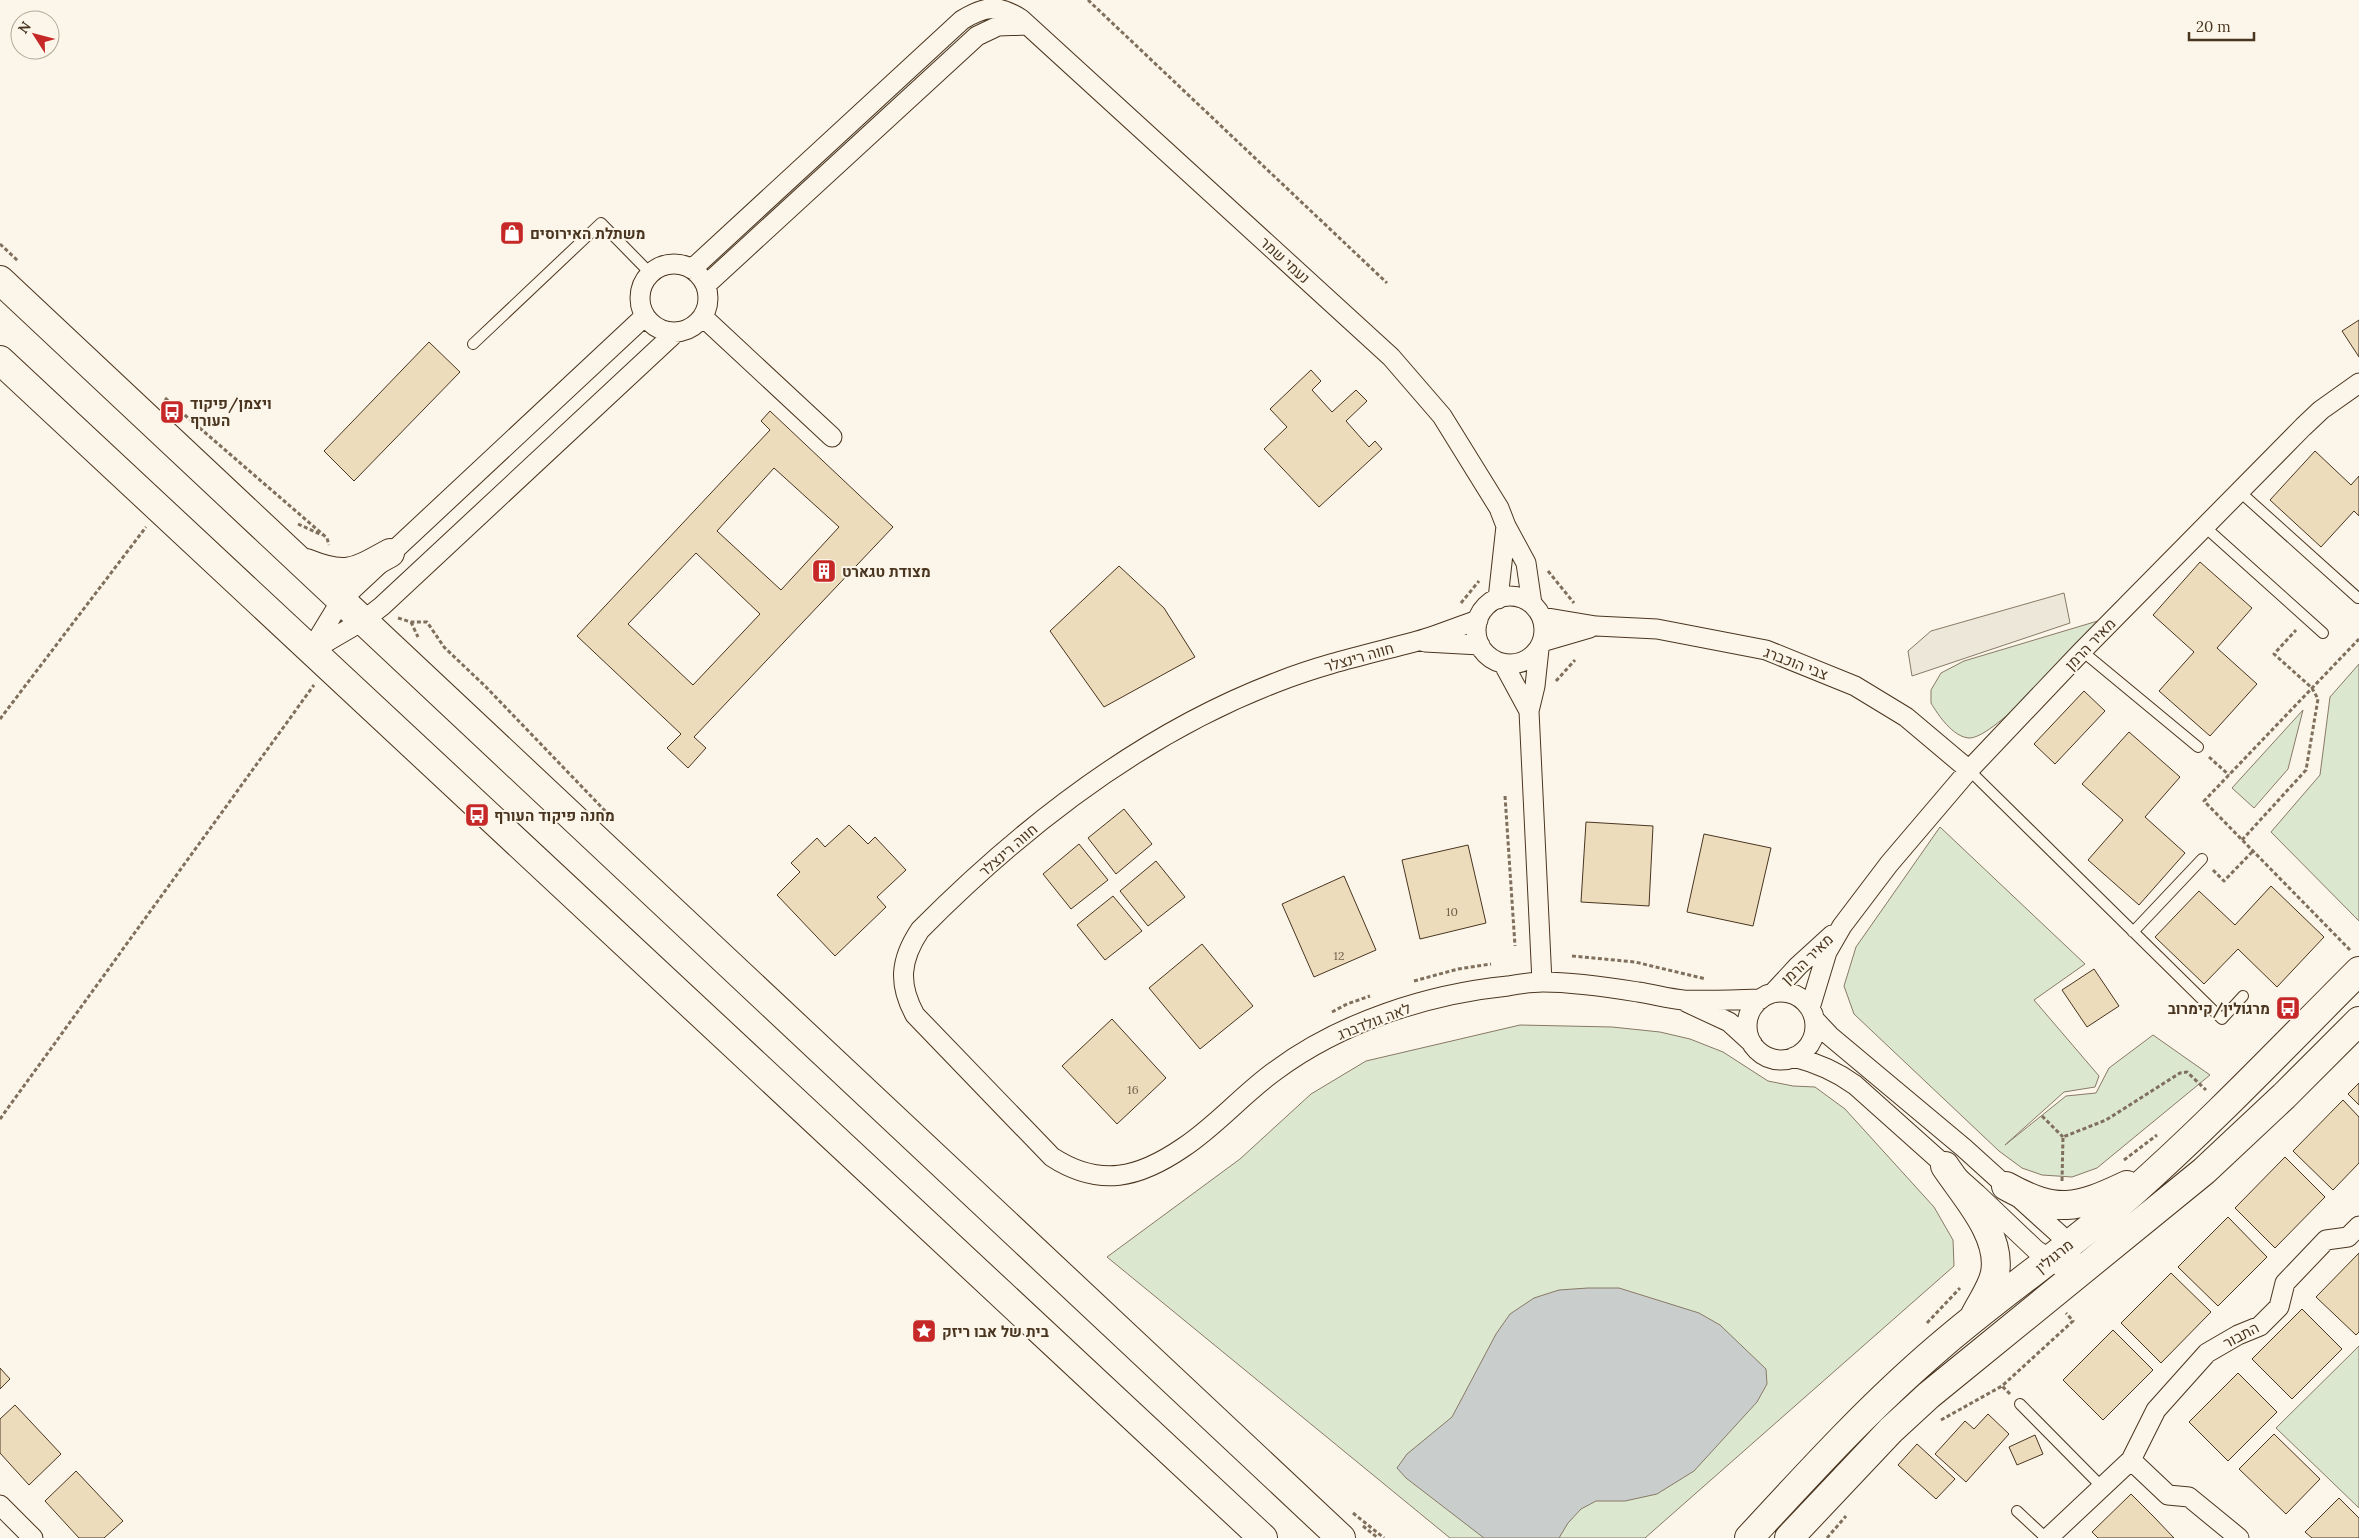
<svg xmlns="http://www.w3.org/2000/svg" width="2359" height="1538" font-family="Lora,Heebo,serif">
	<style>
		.green { fill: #dce7d0; stroke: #887966 }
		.parking { fill: #ede7d9; stroke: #887966 }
		.water { fill: #c9cecd; stroke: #887966 }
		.building { fill: #ecdcbc; stroke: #4a3520; fill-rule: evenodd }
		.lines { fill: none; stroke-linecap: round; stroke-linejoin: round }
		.service-casing { stroke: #4a3520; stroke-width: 12 }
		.minor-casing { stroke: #4a3520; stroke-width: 21 }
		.secondary-casing { stroke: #4a3520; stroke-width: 30 }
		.primary-casing { stroke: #4a3520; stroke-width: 30 }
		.path { stroke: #7f6f5c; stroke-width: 3; stroke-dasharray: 4 2.5; stroke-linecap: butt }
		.service { stroke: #fbf6e9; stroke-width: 10 }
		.minor { stroke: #fbf6e9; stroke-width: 19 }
		.secondary { stroke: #fbf6e9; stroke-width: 28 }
		.primary { stroke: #fbf6e9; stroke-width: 28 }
		.labels { text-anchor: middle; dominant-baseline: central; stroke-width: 4; stroke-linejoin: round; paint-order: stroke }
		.number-label { font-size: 12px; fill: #725f47 }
		.poi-label { font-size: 15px; font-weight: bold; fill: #4a3520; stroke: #fbf6e9; text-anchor: start }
		.street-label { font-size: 15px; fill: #4a3520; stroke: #fbf6e9 }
	</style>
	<rect width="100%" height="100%" fill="#fbf6e9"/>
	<!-- green -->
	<path class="green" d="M2101 620C2079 642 1995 739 1969 738 1953 737 1938 715 1931 703V690L1941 673 1964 661Z
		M2359 664V921L2271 832 2320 775 2330 697Z
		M2303 710 2288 769 2254 808 2232 788Z
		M1940 827 2085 964 2034 1000 2099 1076 2095 1087 2064 1092 2005 1145 2066 1096 2096 1093 2109 1068 2153 1035 2210 1075 2097 1168 2072 1177 2042 1175 2022 1168 1999 1151 1854 1014 1844 986 1856 947Z
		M1520 1025 1612 1027 1660 1032 1690 1039 1723 1052 1768 1081 1793 1086 1815 1087 1845 1109 1934 1207 1953 1240 1954 1266 1645 1538H1450L1107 1257 1240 1159 1311 1094 1366 1061Z
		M2359 1346V1508L2276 1428Z"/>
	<!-- parking -->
	<path class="parking" d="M2064 593 2070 623 1912 676 1908 651 1931 631Z"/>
	<!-- water -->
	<path class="water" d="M1588 1288H1619L1699 1313 1720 1325 1766 1369 1767 1384 1757 1402 1694 1471 1657 1494 1625 1501H1596L1581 1509 1568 1523 1559 1538H1484L1406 1478 1397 1468 1407 1454 1452 1417 1496 1334 1510 1314 1534 1298 1559 1290Z"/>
	<!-- building -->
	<path class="building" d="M2359 320V357L2342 331Z
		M429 342 460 372 354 481 324 451Z
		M1311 370 1321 381 1312 390 1332 412 1356 390 1367 401 1346 421 1369 447 1375 441 1382 449 1319 507 1264 449 1287 427 1270 409Z
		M770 411 893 527 694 737 706 748 688 768 667 748 681 734 577 636 770 430 761 421ZM774 468 839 527 781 590 717 531ZM696 553 760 614 693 685 628 624Z
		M2315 451 2351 485 2359 476V516L2354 511 2321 547 2270 500Z
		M2200 562 2252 608 2217 648 2257 684 2210 736 2159 691 2194 652 2153 615Z
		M1119 566 1164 608 1195 657 1104 707 1050 631Z
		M2084 691 2105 711 2055 764 2034 744Z
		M2129 732 2180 777 2145 817 2185 853 2139 905 2088 860 2123 820 2082 784Z
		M1124 809 1152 844 1116 874 1088 838Z
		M1586 822 1653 826 1649 906 1581 902Z
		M849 825 868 844 875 837 906 870 877 897 886 907 835 956 777 895 800 872 791 863 817 838 825 847Z
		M1704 834 1771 848 1753 926 1687 912Z
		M1079 844 1108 880 1071 909 1043 874Z
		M1468 845 1486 923 1420 939 1402 860Z
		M1156 861 1185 897 1148 926 1120 891Z
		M1344 876 1376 950 1314 977 1282 904Z
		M2271 886 2324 937 2277 987 2238 949 2204 984 2155 937 2199 891 2235 925Z
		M1113 896 1142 931 1105 960 1077 925Z
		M1202 944 1253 1006 1200 1049 1149 988Z
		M2094 969 2119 1006 2087 1027 2062 990Z
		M1112 1019 1166 1078 1117 1124 1062 1066Z
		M2359 1083V1105L2348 1094Z
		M2343 1100 2359 1117V1163L2333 1190 2293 1151Z
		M2285 1157 2325 1197 2275 1248 2235 1208Z
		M2228 1217 2267 1257 2218 1306 2178 1267Z
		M2359 1253V1332L2356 1335 2316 1297Z
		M2171 1273 2211 1312 2161 1363 2121 1323Z
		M2302 1309 2342 1349 2292 1399 2252 1359Z
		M2113 1330 2153 1370 2103 1420 2063 1380Z
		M0 1368 10 1379 0 1389Z
		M2238 1373 2277 1412 2228 1461 2189 1422Z
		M15 1405 61 1454 29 1485 0 1453V1419Z
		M1988 1414 2009 1434 1966 1482 1935 1454 1965 1421 1974 1429Z
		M2274 1434 2320 1479 2286 1514 2239 1469Z
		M2035 1435 2043 1454 2017 1465 2009 1447Z
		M1917 1444 1955 1479 1936 1499 1898 1465Z
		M76 1471 123 1521 104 1538H79L45 1501Z
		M2131 1494 2154 1517 2174 1538H2098L2092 1532Z
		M2339 1498 2359 1518V1538H2312L2305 1532Z"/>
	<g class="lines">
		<defs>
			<path id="service" d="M473 344 601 223 650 273
				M2239 491 2358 598
				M2205 527 2323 633
				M2082 651 2198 747
				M1969 770 2222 1019 2243 996
				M2133 932 2202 859
				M2020 1404 2103 1488
				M2017 1511 2046 1538"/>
			<path id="minor" d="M640 298a34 34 0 1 1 68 0a34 34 0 1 1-68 0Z
				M692 269 962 20C985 6 998 4 1021 19L1391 357 1442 416 1499 508 1506 526 1526 563 1532 604
				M706 285 977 36 998 26 1027 25
				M703 317 832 437
				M1476 630a34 34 0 1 1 68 0a34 34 0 1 1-68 0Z
				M1498 599 1506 526
				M1542 617 1596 626 1657 629 1766 650 1855 686 1906 717 1969 770
				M1478 620C1457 627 1436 636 1414 642 1369 654 1323 664 1280 681 1142 733 1023 826 920 930 900 960 898 984 915 1015L1052 1157C1100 1188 1139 1178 1184 1147 1217 1125 1243 1094 1275 1071 1341 1022 1428 994 1508 986 1519 984 1531 982 1543 982 1574 982 1607 987 1638 992 1653 994 1669 999 1684 1000 1709 1001 1736 1000 1761 999
				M1425 642 1480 645
				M1542 642 1590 628
				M1539 649 1535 686 1529 711 1542 982
				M311 650 342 599 645 316
				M311 651 364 620 382 606 675 333
				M1503 663 1529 711
				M1747 1026a34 34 0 1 1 68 0a34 34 0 1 1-68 0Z
				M1773 993 1798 966 1832 935
				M1686 1002 1729 1022 1752 1043
				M1810 1008 1827 952 1842 926 1889 864 1969 770 2082 651 2303 427 2321 410 2359 383
				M1815 1020 1830 1036 1964 1148 2058 1233 2069 1244 2071 1255
				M1794 1057C1817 1063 1836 1071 1855 1085L1977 1194 2036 1250 2075 1276
				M0 1505 33 1538
				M2048 1538 2131 1460
				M2239 1538 2189 1497 2168 1495 2131 1460 2156 1410 2207 1353 2238 1335 2260 1326 2279 1307 2285 1283 2326 1240 2348 1237 2359 1226"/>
			<path id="secondary" d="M1945 1166C1965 1196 2002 1235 1995 1273 1992 1288 1982 1301 1975 1315
				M2006 1186C2057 1214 2076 1209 2127 1185
				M1749 1538C1810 1472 1870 1406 1938 1348 2000 1294 2069 1248 2131 1194 2211 1123 2284 1046 2359 971
				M1789 1538 1891 1430 1929 1395 2204 1171 2284 1096 2359 1021"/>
			<path id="primary" d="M0 280 1341 1538
				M0 360 1263 1538
				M306 563C346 579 354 573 390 553"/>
		</defs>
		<!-- service casing -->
		<use href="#service" class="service-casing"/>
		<!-- minor casing -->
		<use href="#minor" class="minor-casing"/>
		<!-- secondary casing -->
		<use href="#secondary" class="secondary-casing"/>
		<!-- primary casing -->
		<use href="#primary" class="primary-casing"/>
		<!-- path -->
		<path class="path" d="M1088 0 1387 283
			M0 244 18 261
			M165 398 327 538 329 545
			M298 524 322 535
			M1548 571 1574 603
			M1461 603 1479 581
			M398 618 411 622H427L444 647 486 687 610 816
			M411 622 418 637
			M1556 681 1575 660
			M0 719 146 527
			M2209 757 2229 775
			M1505 796 1515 946
			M2242 840 2306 770 2318 699 2312 688 2274 654 2296 630
			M2213 870 2224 881 2253 851
			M2350 950 2204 801 2359 639
			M1572 956 1635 962 1706 979
			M1414 981 1458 969 1491 964
			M1332 1012 1347 1004 1370 996
			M2042 1116 2063 1137
			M0 1119 314 685
			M2124 1160 2157 1135
			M2062 1181 2063 1137 2106 1120 2180 1073 2187 1072 2206 1090
			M1927 1323 1960 1288
			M2010 1394 2002 1386 2073 1321 2066 1313
			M1941 1420 2002 1386
			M1353 1513 1384 1538
			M1363 1526 1378 1538
			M1827 1538 1846 1516"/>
		<!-- service -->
		<use href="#service" class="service"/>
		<!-- minor -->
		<use href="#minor" class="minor"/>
		<!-- secondary -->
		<use href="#secondary" class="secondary"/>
		<!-- primary -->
		<use href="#primary" class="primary"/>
	</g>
	<!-- icons -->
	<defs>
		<symbol id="shop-square" viewBox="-11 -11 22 22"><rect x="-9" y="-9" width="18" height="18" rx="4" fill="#c62828" stroke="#fbf6e9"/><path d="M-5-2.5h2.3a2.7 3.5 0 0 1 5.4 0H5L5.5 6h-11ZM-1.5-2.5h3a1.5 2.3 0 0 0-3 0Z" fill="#fff"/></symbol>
		<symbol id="bus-square" viewBox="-11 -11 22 22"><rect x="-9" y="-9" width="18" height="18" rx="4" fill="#c62828" stroke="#fbf6e9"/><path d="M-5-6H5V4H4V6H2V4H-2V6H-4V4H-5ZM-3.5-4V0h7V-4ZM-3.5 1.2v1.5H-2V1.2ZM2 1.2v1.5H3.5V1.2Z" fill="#fff"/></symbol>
		<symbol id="building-square" viewBox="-11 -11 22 22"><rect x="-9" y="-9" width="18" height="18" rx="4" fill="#c62828" stroke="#fbf6e9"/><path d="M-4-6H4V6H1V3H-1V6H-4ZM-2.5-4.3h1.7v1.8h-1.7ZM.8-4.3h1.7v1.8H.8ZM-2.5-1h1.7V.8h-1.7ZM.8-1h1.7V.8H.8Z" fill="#fff"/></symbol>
		<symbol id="sight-square" viewBox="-11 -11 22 22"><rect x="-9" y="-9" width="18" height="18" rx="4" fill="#c62828" stroke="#fbf6e9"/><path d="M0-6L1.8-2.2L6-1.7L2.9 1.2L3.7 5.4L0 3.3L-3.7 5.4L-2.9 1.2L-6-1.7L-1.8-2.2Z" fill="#fff"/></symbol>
	</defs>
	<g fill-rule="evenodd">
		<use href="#shop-square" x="498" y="219" width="28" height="28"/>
		<use href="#bus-square" x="158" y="398" width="28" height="28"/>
		<use href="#building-square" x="810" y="557" width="28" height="28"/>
		<use href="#bus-square" x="463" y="801" width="28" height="28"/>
		<use href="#bus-square" x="2274" y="994" width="28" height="28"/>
		<use href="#sight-square" x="910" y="1317" width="28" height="28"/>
	</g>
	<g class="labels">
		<!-- number labels -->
		<g class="number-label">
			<text x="1452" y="911">10</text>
			<text x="1339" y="955">12</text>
			<text x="1133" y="1089">16</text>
		</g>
		<!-- poi labels -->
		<g class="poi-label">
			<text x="530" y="233">משתלת האירוסים</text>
			<text x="190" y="403">ויצמן/פיקוד<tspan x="190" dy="17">העורף</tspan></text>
			<text x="842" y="571">מצודת טגארט</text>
			<text x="494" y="815">מחנה פיקוד העורף</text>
			<text x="2270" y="1008" text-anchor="end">מרגולין/קימרוב</text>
			<text x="942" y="1331">בית של אבו ריזק</text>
		</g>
		<!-- street labels -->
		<g class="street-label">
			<text transform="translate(1285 260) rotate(42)">נעמי שמר</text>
			<text transform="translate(2090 644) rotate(-46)">מאיר הרמן</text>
			<text transform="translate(1359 657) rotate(-16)">חווה רינצלר</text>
			<text transform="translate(1796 663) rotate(21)">צבי הוכברג</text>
			<text transform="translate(1008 850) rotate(-41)">חווה רינצלר</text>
			<text transform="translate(1807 959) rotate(-44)">מאיר הרמן</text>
			<text transform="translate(1374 1021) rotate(-21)">לאה גולדברג</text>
			<text transform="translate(2054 1256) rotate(-39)">מרגולין</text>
			<text transform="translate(2241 1335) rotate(-28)">התבור</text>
		</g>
	</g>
	<!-- north arrow -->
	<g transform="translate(35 35) rotate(306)"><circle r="24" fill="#fbf6e9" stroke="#b4a999"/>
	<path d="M0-4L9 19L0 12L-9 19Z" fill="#c62828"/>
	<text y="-8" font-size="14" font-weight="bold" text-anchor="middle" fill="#4a3520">N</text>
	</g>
	<!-- scale -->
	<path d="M2189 32v8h65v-8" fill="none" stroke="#4a3520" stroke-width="2.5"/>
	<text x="2196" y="32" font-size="15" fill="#4a3520" stroke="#fbf6e9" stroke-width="4" paint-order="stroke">20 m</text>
</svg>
